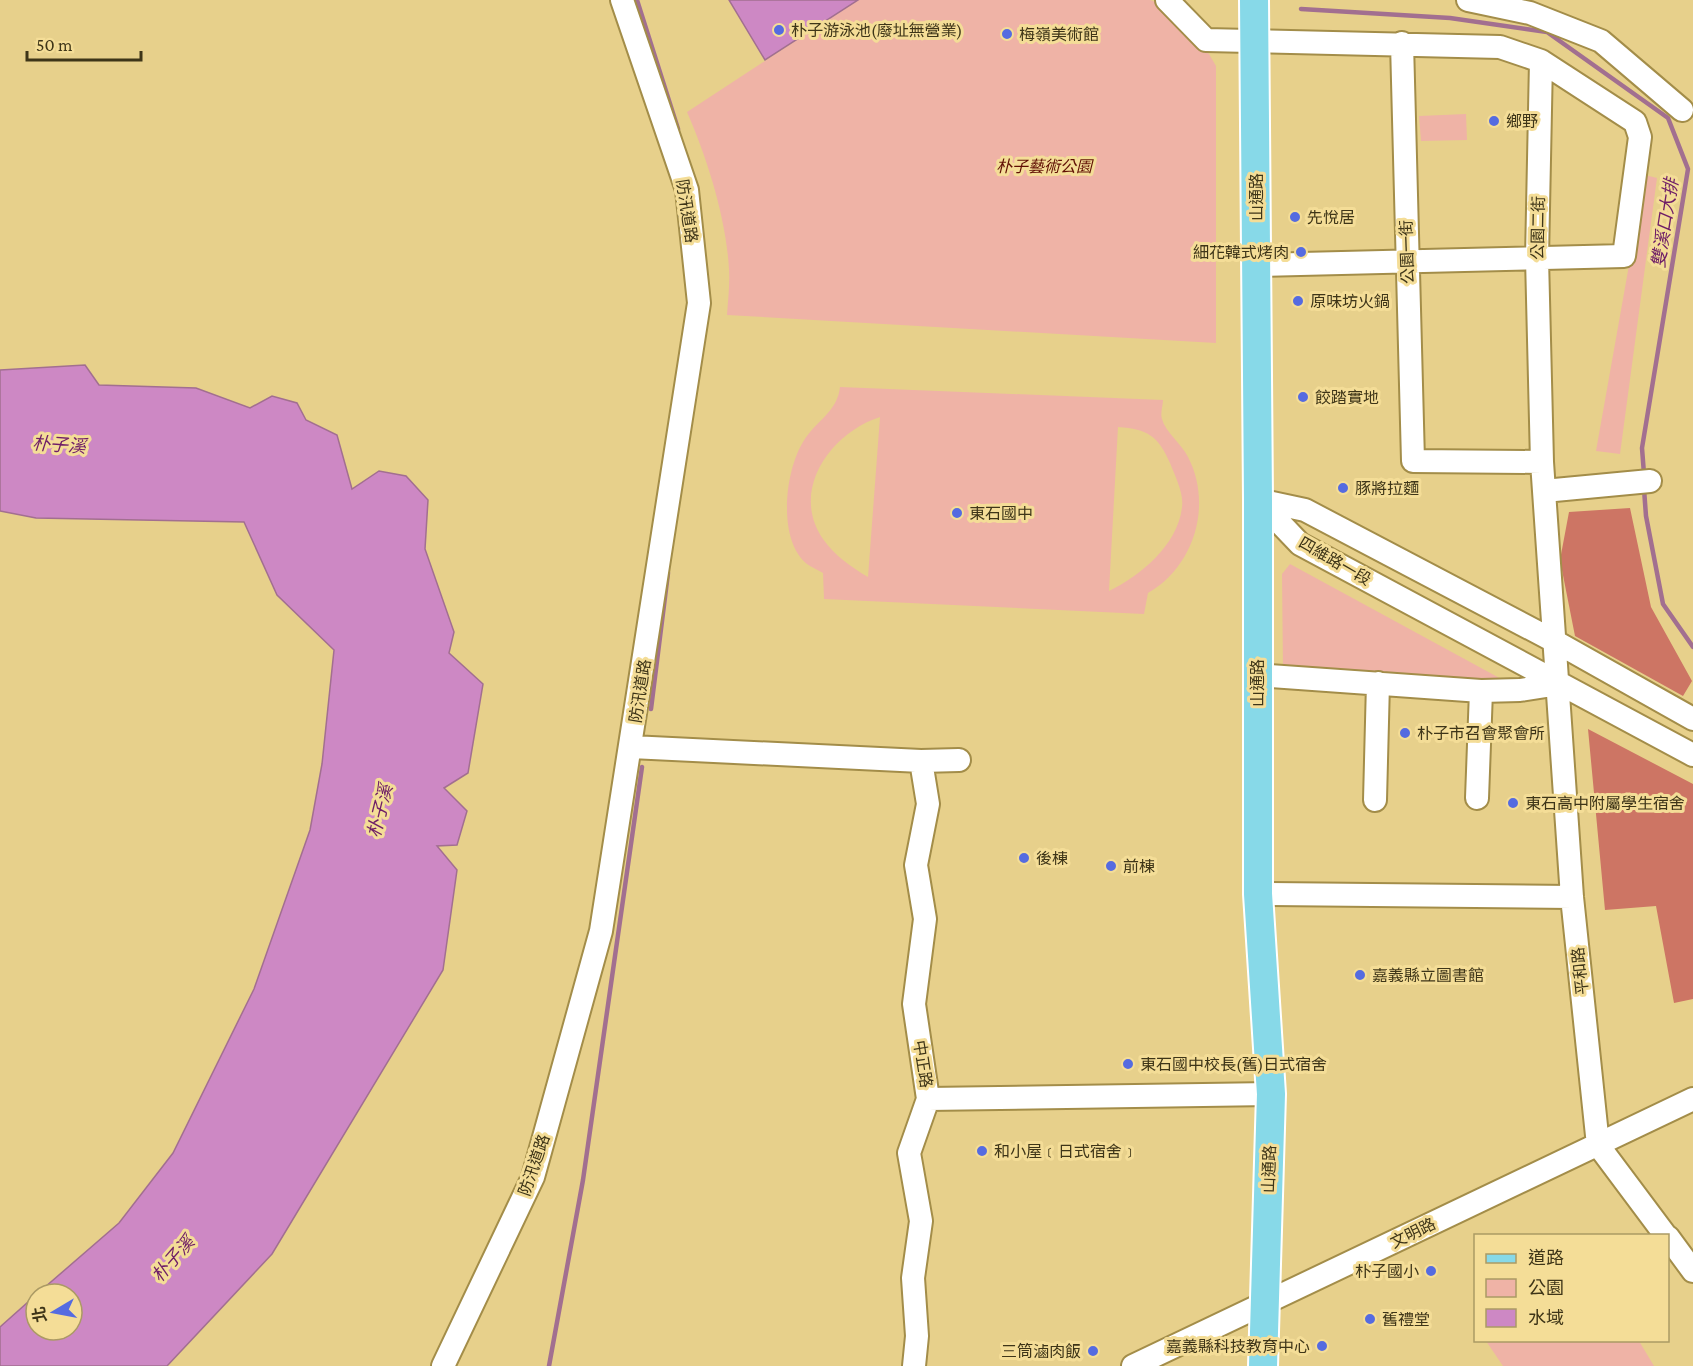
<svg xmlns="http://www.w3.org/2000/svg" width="1693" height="1366" font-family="'Crimson Pro','Noto Sans TC',serif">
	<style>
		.green { fill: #efb3a6; fill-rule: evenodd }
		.forest { fill: #cd7564 }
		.water { fill: #cd88c4; stroke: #a26f90; stroke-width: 1.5 }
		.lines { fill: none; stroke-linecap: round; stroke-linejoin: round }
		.stream { stroke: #a26f90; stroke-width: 4.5 }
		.minor-casing { stroke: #a38d49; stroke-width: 26 }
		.major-casing { stroke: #fff; stroke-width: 32 }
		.minor { stroke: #fff; stroke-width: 22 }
		.major { stroke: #87d9e8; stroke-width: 28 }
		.poi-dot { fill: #556be0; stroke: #f4dd97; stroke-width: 2 }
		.labels { text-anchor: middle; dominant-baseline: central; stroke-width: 6; stroke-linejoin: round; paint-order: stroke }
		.poi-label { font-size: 16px; fill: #3e3518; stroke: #f4dd97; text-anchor: start }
		.park-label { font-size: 16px; font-style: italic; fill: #5f0e03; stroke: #f4dd97 }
		.street-label { font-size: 16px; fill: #3e3518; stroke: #f4dd97 }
		.water-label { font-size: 18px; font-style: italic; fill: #6e1d67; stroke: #f4dd97 }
	</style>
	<rect width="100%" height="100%" fill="#e7d08b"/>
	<!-- green -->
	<path class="green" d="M858 0H1150L1158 3 1209 54 1216 66V343L727 315C728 300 730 284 729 269 726 217 707 158 687 112Z
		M1466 114 1467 140 1421 141 1419 116Z
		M1645 175 1657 178 1620 454 1596 451Z
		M840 387 1163 400C1163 405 1160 414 1162 419 1165 432 1182 444 1188 457 1213 505 1194 567 1148 593L1144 614 824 599 823 573C818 570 811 567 807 564 777 540 785 471 803 442 816 420 837 413 840 387ZM880 417 868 577C851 567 834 555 823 539 789 490 832 432 880 417ZM1118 427C1148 429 1158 436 1170 463 1175 476 1184 493 1182 507 1178 545 1140 576 1109 591Z
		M1290 564 1516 687 1283 671 1282 574Z
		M1486 1341H1639L1654 1366H1503Z"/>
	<!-- forest -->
	<path class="forest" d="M1630 508 1651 607 1692 681 1683 696 1575 636 1560 560 1569 512Z
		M1588 729 1693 784V999L1674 1003 1656 906 1605 910Z"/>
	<!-- water -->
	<path class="water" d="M729 0H858L765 60Z
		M85 365 99 385 196 388 250 408 272 396 297 403 306 420 337 435 352 489 379 471 406 476 428 500 425 549 454 632 449 653 483 684 468 773 444 788 467 811 457 845 437 846 457 870 443 970 272 1254 167 1366H0V1327L36 1295V1330H72V1294H37L119 1223 173 1153 254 989 310 830 322 764 334 650 277 595 244 522 36 518 0 511V370Z"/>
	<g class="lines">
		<!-- stream -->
		<path class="stream" d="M637 0 678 129
			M1301 9 1450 18 1547 32 1668 118 1688 169 1642 448 1644 474
			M1644 489 1646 516 1663 604 1693 647
			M651 709 668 573
			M549 1366 583 1180 642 767"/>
		<defs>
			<path id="minor" d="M1167 0 1206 40 1500 47 1541 61 1537 258 1542 462 1572 897 1598 1145 1666 1236
				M1468 0 1530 13 1601 41 1682 110
				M1402 43 1413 461 1542 462
				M1256 265 1624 256 1640 137 1635 122 1541 61
				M1544 491 1650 481
				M1258 500 1300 544 1693 755
				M1258 500 1305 510 1556 642 1693 719
				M1257 675 1481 691 1520 690 1559 684
				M631 747 921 761 959 760
				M1477 798 1481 691
				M1375 800 1378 683
				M1258 894 1572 897
				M928 1099 1271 1094
				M1668 1237 1693 1271
				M443 1366 533 1177 601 931 699 303 687 190 622 0
				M914 1366 917 1336 913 1278 921 1221 909 1153 928 1099 914 1004 925 919 916 865 928 804 921 761
				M1133 1366 1693 1099"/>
			<path id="major" d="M1254 0 1258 500V894L1271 1094 1263 1366"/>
		</defs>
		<!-- minor casing -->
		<use href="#minor" class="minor-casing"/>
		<!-- major casing -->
		<use href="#major" class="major-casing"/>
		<!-- minor -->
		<use href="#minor" class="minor"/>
		<!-- major -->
		<use href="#major" class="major"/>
	</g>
	<!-- markers -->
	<g class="poi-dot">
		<circle cx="779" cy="30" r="6"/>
		<circle cx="1007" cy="34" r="6"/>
		<circle cx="1494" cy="121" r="6"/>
		<circle cx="1295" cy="217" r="6"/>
		<circle cx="1301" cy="252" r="6"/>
		<circle cx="1298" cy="301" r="6"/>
		<circle cx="1303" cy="397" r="6"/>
		<circle cx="1343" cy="488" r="6"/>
		<circle cx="957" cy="513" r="6"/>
		<circle cx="1405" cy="733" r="6"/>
		<circle cx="1513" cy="803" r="6"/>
		<circle cx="1024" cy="858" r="6"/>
		<circle cx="1111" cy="866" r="6"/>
		<circle cx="1360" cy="975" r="6"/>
		<circle cx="1128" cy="1064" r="6"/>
		<circle cx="982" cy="1151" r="6"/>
		<circle cx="1431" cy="1271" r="6"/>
		<circle cx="1370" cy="1319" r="6"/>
		<circle cx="1322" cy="1346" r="6"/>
		<circle cx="1093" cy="1351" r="6"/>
	</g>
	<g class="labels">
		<!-- poi labels -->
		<g class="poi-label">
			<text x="791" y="30">朴子游泳池(廢址無營業)</text>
			<text x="1019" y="34">梅嶺美術館</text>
			<text x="1506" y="121">鄉野</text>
			<text x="1307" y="217">先悅居</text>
			<text x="1289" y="252" text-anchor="end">細花韓式烤肉</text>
			<text x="1310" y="301">原味坊火鍋</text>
			<text x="1315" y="397">餃踏實地</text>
			<text x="1355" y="488">豚將拉麵</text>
			<text x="969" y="513">東石國中</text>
			<text x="1417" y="733">朴子市召會聚會所</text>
			<text x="1525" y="803">東石高中附屬學生宿舍</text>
			<text x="1036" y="858">後棟</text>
			<text x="1123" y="866">前棟</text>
			<text x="1372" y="975">嘉義縣立圖書館</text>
			<text x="1140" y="1064">東石國中校長(舊)日式宿舍</text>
			<text x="994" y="1151">和小屋﹝日式宿舍﹞</text>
			<text x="1419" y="1271" text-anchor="end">朴子國小</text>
			<text x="1382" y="1319">舊禮堂</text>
			<text x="1310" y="1346" text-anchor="end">嘉義縣科技教育中心</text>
			<text x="1081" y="1351" text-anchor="end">三筒滷肉飯</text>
		</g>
		<!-- park labels -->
		<g class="park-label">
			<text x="1044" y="166">朴子藝術公園</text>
		</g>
		<!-- street labels -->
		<g class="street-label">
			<text transform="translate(1256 197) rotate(-90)">山通路</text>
			<text transform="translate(687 211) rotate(81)">防汛道路</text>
			<text transform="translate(1538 228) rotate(-89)">公園二街</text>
			<text transform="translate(1407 252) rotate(-92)">公園一街</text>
			<text transform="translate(1335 561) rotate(30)">四維路一段</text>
			<text transform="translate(1257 683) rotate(-90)">山通路</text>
			<text transform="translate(640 691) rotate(-81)">防汛道路</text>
			<text transform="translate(1580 971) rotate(-96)">平和路</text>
			<text transform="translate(923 1064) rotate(81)">中正路</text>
			<text transform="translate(534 1165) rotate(-71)">防汛道路</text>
			<text transform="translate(1269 1169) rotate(-88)">山通路</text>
			<text transform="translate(1413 1233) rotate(-26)">文明路</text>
		</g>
		<!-- water labels -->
		<g class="water-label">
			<text transform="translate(1665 223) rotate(-81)">雙溪口大排</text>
			<text transform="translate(59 445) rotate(4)">朴子溪</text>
			<text transform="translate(380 811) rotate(-76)">朴子溪</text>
			<text transform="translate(173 1259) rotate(-49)">朴子溪</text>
		</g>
	</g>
	<!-- legend -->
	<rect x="1474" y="1234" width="195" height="108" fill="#f4dd97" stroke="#ab9a64" stroke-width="1.5"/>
	<rect x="1486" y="1254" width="30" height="9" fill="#87d9e8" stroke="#ab9a64" stroke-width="1.5"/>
	<text x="1528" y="1264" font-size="18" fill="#3e3518">道路</text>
	<rect x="1486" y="1279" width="30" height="18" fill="#efb3a6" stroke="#ab9a64" stroke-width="1.5"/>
	<text x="1528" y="1294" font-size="18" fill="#3e3518">公園</text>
	<rect x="1486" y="1309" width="30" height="18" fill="#cd88c4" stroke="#ab9a64" stroke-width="1.5"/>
	<text x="1528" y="1324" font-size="18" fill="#3e3518">水域</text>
	<!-- north arrow -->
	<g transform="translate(54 1312) rotate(260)"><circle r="28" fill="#f4dd97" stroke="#ab9a64" stroke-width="1.5"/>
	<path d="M0-4.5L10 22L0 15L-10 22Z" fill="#556be0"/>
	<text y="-9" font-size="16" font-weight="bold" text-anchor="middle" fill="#3e3518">北</text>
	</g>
	<!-- scale -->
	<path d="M27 51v9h114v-9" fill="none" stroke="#3e3518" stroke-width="3"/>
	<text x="36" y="51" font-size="18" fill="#3e3518" stroke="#f4dd97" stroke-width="4.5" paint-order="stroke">50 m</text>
</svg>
